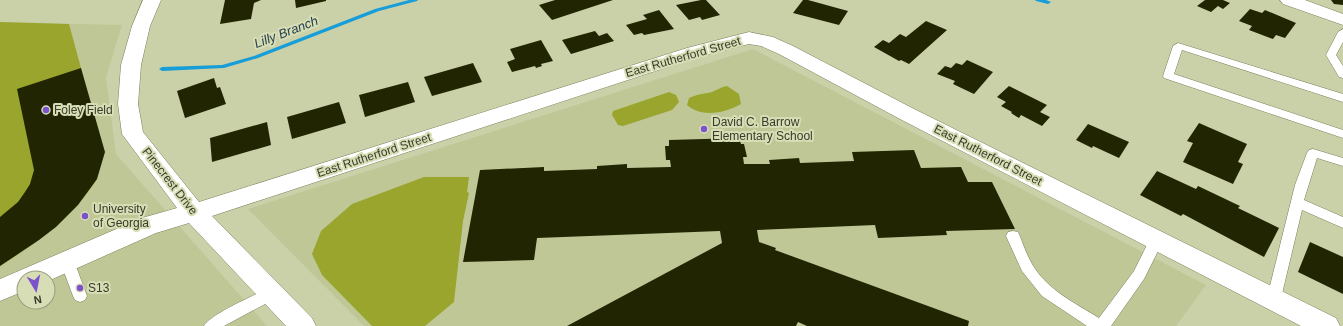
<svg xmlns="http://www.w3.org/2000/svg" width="1343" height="326" font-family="Arial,sans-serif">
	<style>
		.built { fill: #c0c797; fill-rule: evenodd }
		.green { fill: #99a52c }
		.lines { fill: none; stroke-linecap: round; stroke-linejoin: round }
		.stream { fill: #179dd7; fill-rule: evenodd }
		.building { fill: #222502 }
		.lane-casing { stroke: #7a7f5a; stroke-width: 1 }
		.street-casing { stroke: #7a7f5a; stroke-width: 1 }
		.lane { fill: #fff; fill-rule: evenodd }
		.street { fill: #fff; fill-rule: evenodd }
		.poi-dot { fill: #7c53cd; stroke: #d7deb5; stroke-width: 1.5 }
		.labels { text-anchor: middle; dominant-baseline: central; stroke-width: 4; stroke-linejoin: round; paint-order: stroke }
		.street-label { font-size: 12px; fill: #393b2b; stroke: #d7deb5 }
		.poi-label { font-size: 12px; fill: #393b2b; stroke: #d7deb5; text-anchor: start }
		.water-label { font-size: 13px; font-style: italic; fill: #263f4e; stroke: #d7deb5 }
	</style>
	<rect width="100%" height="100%" fill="#cad1a8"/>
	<!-- built -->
	<path class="built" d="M0 22 122 25 106 77 116 154 267 326H0ZM24 278H48V302H24Z
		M753 49 1206 285 1176 326H364L248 209Z"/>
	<!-- green -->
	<path class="green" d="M0 22 69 24 81 68 97 179C73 217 37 243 0 266Z
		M727 86 739 94 741 104C726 113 701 118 687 105L689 98C697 94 704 94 712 92 717 90 721 87 727 86Z
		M669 92 676 95 679 102 672 110 623 126 618 125 612 115 613 111Z
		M424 177H469L467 192 469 193 463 221 454 302 425 326H372L322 275 312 254 321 231 352 204Z"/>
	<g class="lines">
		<!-- stream -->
		<path class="stream" d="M409 0H418L417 1 379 11 258 58 224 68 162 71 159 69 162 67 222 65 254 56 375 9Z
			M1035 0H1046L1051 2 1048 4 1036 1Z"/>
	</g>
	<!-- building -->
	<path class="building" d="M225 0H261L254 3 251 19 220 24Z
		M295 0H326V1L296 8Z
		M555 0H613L552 20 539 5Z
		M701 0H706L720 15 702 20 700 17 689 20 676 5Z
		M808 0 848 11 839 25 793 13 803 0Z
		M1205 0H1223L1230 3 1223 9 1218 6 1211 12 1197 6Z
		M1331 0H1343V5L1334 4Z
		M1250 9 1262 13 1265 10 1296 23 1285 38 1276 35 1273 39 1249 30 1252 26 1239 21Z
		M659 10 674 29 644 35 642 33 634 35 626 25 647 19 643 15Z
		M926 21 947 30 909 64 901 60 899 61 874 47 883 40 889 43 900 34 906 37Z
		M595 31 599 36 607 33 614 41 571 54 562 40Z
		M541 40 553 61 541 64 542 66 536 68 535 66 512 72 507 62 515 59 510 49Z
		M967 60 993 72 974 94 953 84 955 81 937 74 945 66 951 68 956 63 962 65Z
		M473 63 482 82 432 96 424 77Z
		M81 68 105 152 97 179 78 205 56 227 39 240 0 266V217L18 202 25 192 30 184 34 170 17 89Z
		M214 78 217 88 220 87 226 104 185 118 177 91Z
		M408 82 415 102 365 117 359 95Z
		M1009 86 1047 105 1040 112 1050 117 1042 126 1021 115 1019 118 1011 113 1012 112 1001 106 1006 102 997 97Z
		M339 102 346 123 292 139 287 117Z
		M267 122 271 145 212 162 210 138Z
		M1199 123 1247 144 1238 162 1243 164 1233 184 1183 162 1193 143 1187 141Z
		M1088 124 1129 142 1119 158 1093 146 1092 148 1076 140Z
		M739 138 741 144H744L747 157H743L744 164H770L769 160 799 158 800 163 854 161 852 152 914 150 921 168 961 167 968 182H992L1015 229 946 231 947 235 878 238 875 225 757 230 759 242 776 248 775 250 969 321 968 326H807L798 322 796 326H567L722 243 720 231 537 238 534 260 463 262 480 170 544 167V171L597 169V166L627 164V168L671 167 670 160H666L665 146H669V140Z
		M1157 171 1196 189 1198 186 1240 206 1238 208 1279 228 1264 257 1183 214 1181 216 1140 195Z
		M1310 242 1343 257V294L1298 272Z"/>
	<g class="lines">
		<defs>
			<path id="lane" d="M1343 29V42L1336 55 1343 66V78L1339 77 1326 55 1338 32Z
				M1178 43 1343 94V102L1182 50 1174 74 1343 130V138L1164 78 1163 76 1173 46Z
				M1313 149 1343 158V166L1317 158 1304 200 1343 217V228L1302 210 1281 298 1279 302 1274 304 1269 302 1267 298 1295 185 1307 153 1309 150Z
				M1013 231 1018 232C1023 243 1026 254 1032 264 1047 290 1075 303 1099 318L1134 271 1151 237 1156 236 1161 237 1163 241 1144 279 1111 326H1087L1042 296 1022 271 1006 236 1008 232Z
				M67 255 72 257 74 261 87 296 85 300 80 302 75 300 73 296 60 261 62 257Z
				M273 287 278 289 280 293 278 297 224 326H204C209 315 260 292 273 287Z"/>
			<path id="street" d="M143 0H161L150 26 141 65 138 104 143 132 199 202 687 48 749 32 773 37 793 46 914 109 1336 318 1340 326H1301L900 119 779 54 761 46 749 44 701 56 212 216 312 318 316 326H286L189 223 156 233 48 281V278H24V291L0 301V279L142 218 177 208 122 134 118 104 121 65 132 26Z
				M1280 0H1305L1343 14V25L1283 4Z"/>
		</defs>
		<!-- lane casing -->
		<use href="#lane" class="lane-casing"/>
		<!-- street casing -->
		<use href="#street" class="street-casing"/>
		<!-- lane -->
		<use href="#lane" class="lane"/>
		<!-- street -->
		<use href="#street" class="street"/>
	</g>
	<!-- markers -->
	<g class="poi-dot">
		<circle cx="46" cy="110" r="4"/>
		<circle cx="704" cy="129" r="4"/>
		<circle cx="85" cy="216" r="4"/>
		<circle cx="80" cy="288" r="4"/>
	</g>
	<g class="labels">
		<!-- street labels -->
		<g class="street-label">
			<text transform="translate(683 57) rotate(-16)">East Rutherford Street</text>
			<text transform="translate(374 155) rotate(-18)">East Rutherford Street</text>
			<text transform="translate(988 155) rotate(27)">East Rutherford Street</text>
			<text transform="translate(170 181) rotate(52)">Pinecrest Drive</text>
		</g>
		<!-- poi labels -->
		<g class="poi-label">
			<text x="54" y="110">Foley Field</text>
			<text x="712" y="122">David C. Barrow<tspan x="712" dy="14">Elementary School</tspan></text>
			<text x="93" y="209">University<tspan x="93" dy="14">of Georgia</tspan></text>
			<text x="88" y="288">S13</text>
		</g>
		<!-- water labels -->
		<g class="water-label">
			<text transform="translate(286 32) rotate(-21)">Lilly Branch</text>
		</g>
	</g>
	<!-- north arrow -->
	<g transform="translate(36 290) rotate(170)"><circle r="19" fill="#d7deb5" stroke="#989d7e"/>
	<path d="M0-3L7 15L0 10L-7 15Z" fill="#7c53cd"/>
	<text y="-6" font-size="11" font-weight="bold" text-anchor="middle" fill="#393b2b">N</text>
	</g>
</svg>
